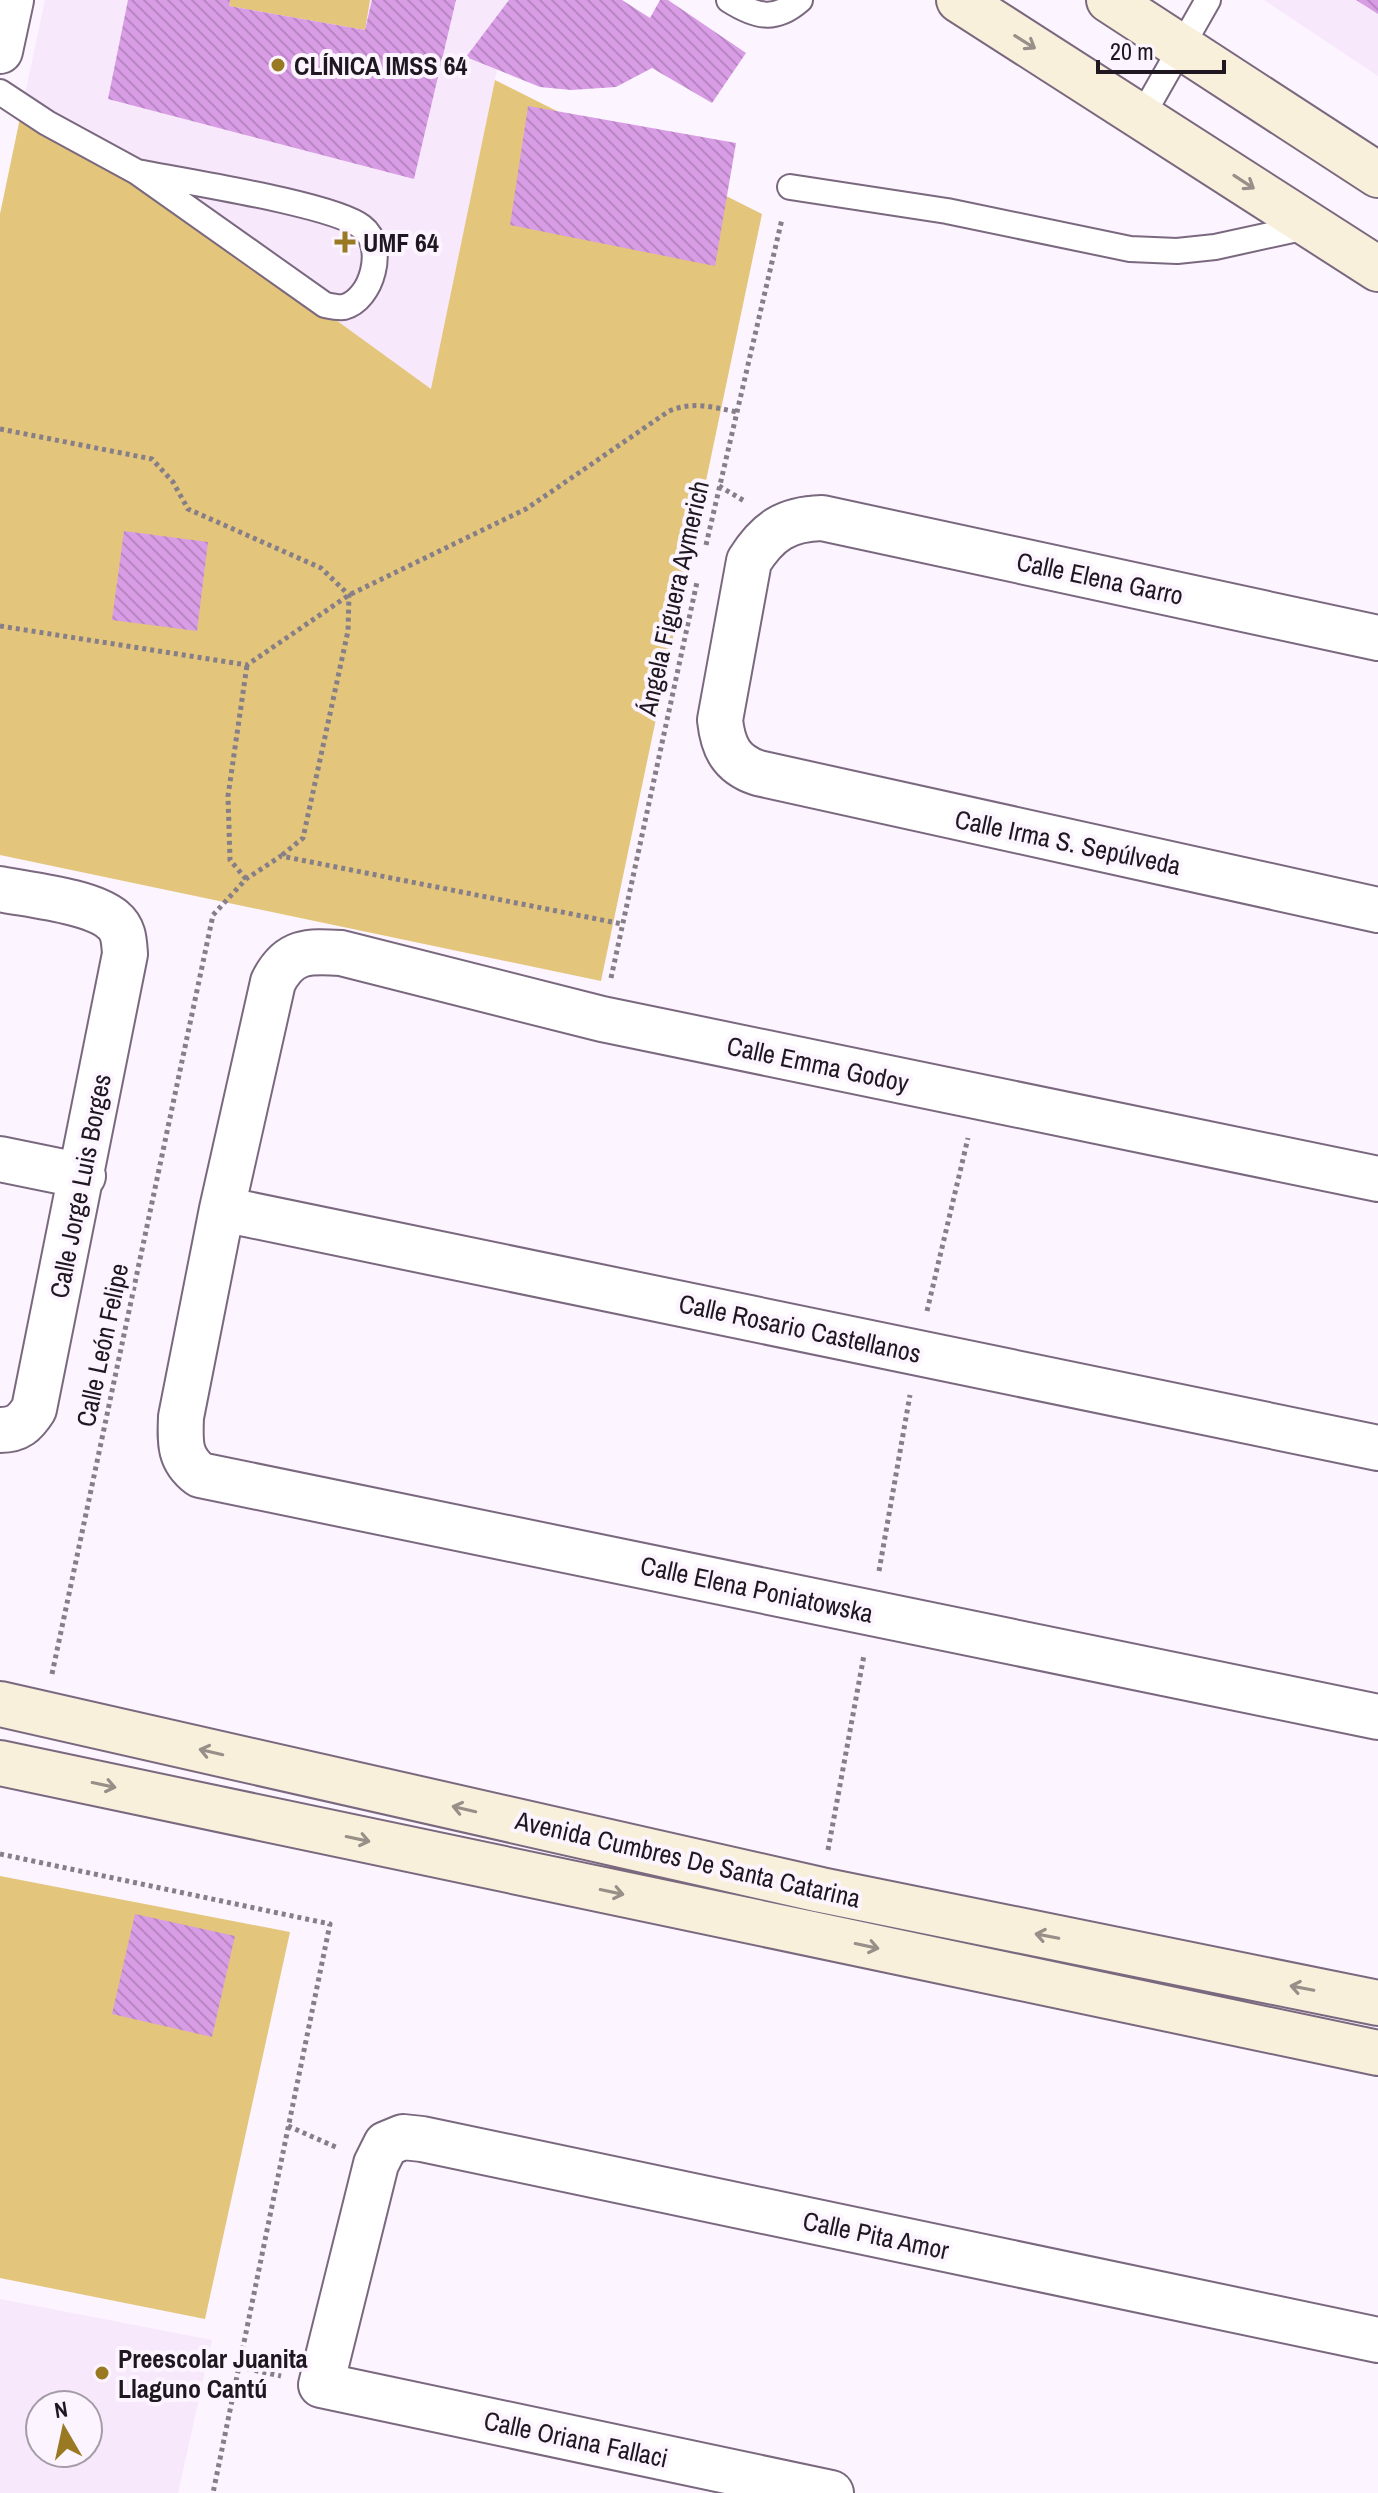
<svg xmlns="http://www.w3.org/2000/svg" width="1378" height="2493" font-family="'Archivo Narrow',sans-serif">
	<style>
		.built { fill: #f7e8fb; fill-rule: evenodd }
		.green { fill: #e3c57c }
		.building { fill: url(#building-back-hatch) }
		.lines { fill: none; stroke-linecap: round; stroke-linejoin: round }
		.lane-casing { stroke: #7a687f; stroke-width: 28 }
		.street-casing { stroke: #7a687f; stroke-width: 48 }
		.secondary-casing { stroke: #7a687f; stroke-width: 48 }
		.path { stroke: #877f88; stroke-width: 5; stroke-dasharray: 4 4; stroke-linecap: butt }
		.lane { stroke: #fff; stroke-width: 24 }
		.street { stroke: #fff; stroke-width: 44 }
		.secondary { stroke: #f9f0dc; stroke-width: 44 }
		.oneway { stroke: #978f88 }
		.poi-dot { fill: #997922; stroke: #fcf4fe; stroke-width: 3 }
		.labels { text-anchor: middle; dominant-baseline: central; stroke-width: 8; stroke-linejoin: round; paint-order: stroke }
		.poi-label { font-size: 26px; font-weight: bold; fill: #201821; stroke: #fcf4fe; text-anchor: start }
		.street-label { font-size: 26px; fill: #201821; stroke: #fcf4fe }
	</style>
	<defs>
		<pattern id="building-back-hatch" width="6" height="6" patternUnits="userSpaceOnUse" patternTransform="scale(2)"><rect width="6" height="6" fill="#d89de5"/><path d="M-1 5l2 2M0 0l6 6M5-1l2 2" fill="none" stroke="#b986c4"/></pattern>
	</defs>
	<rect width="100%" height="100%" fill="#fcf4fe"/>
	<!-- built -->
	<path class="built" d="M45 0H511L432 390 25 94Z
		M1264 0H1378V76Z
		M0 2299 212 2340 178 2493H0ZM40 2405H88V2453H40Z"/>
	<!-- green -->
	<path class="green" d="M230 0H370L365 30 229 6Z
		M495 80 762 214 601 981 0 855V214L25 94 431 389Z
		M0 1876 290 1932 205 2319 0 2278Z"/>
	<!-- building -->
	<path class="building" d="M128 0H230L229 6 365 30 372 0H456L414 179 108 99Z
		M509 0H622L650 18 660 0H668L746 53 712 103 652 68 616 87 571 90 540 87 466 57Z
		M1356 0H1378V14Z
		M528 106 736 143 715 266 510 225Z
		M124 531 208 542 197 631 112 620Z
		M135 1914 235 1936 212 2037 112 2014Z"/>
	<g class="lines">
		<defs>
			<path id="lane" d="M729 0C756 17 775 22 800 0
				M0 92 47 123 137 172 325 305C330 306 339 308 344 307 372 300 387 246 362 227 333 204 181 181 137 172
				M1142 116 1208 0
				M790 187 947 211 1130 249 1177 251 1215 247 1311 226"/>
			<path id="street" d="M0 51 11 0
				M1378 638 822 518C786 519 768 531 749 561L720 720C723 747 731 764 758 773L1378 910
				M0 889C30 895 91 901 113 920 124 929 124 941 125 954L34 1409C25 1423 18 1430 0 1430
				M0 1159 83 1176
				M1378 1179 602 1019 341 953C308 951 289 950 273 982L222 1209 181 1417C180 1443 179 1459 200 1475L1378 1717
				M222 1209 1378 1448
				M831 2493 321 2385 376 2164 386 2144 403 2137 422 2139 1378 2340"/>
			<path id="secondary" d="M959 0 1378 269
				M1109 0 1378 175
				M0 1704 821 1890 1378 2003
				M0 1763 1378 2053"/>
		</defs>
		<!-- lane casing -->
		<use href="#lane" class="lane-casing"/>
		<!-- street casing -->
		<use href="#street" class="street-casing"/>
		<!-- secondary casing -->
		<use href="#secondary" class="secondary-casing"/>
		<!-- path -->
		<path class="path" d="M0 429 152 459 173 482 188 509 321 568 349 595 348 631 303 838 281 856
			M719 486 746 502
			M706 545 782 219
			M0 626 247 665 349 595 526 509 669 411C693 401 712 407 737 412
			M246 879 230 860 228 796 247 665
			M611 978 697 582
			M927 1311 968 1138
			M879 1571 910 1395
			M52 1674 213 915 246 879 281 856 622 924
			M828 1850 864 1655
			M0 1854 330 1924 213 2493
			M288 2126 338 2148
			M239 2367 281 2376"/>
		<!-- lane -->
		<use href="#lane" class="lane"/>
		<!-- street -->
		<use href="#street" class="street"/>
		<!-- secondary -->
		<use href="#secondary" class="secondary"/>
	</g>
	<!-- one-way arrows -->
	<defs><path id="oneway-shaft" d="M-6 0H5M1.5-3L5.5 0L1.5 3" fill="none" stroke-width="1.6" stroke-linecap="round" stroke-linejoin="round" transform="scale(2)"/></defs>
	<g class="oneway">
		<use href="#oneway-shaft" transform="translate(1025 42) rotate(32)"/>
		<use href="#oneway-shaft" transform="translate(1244 182) rotate(33)"/>
		<use href="#oneway-shaft" transform="translate(211 1752) rotate(-167)"/>
		<use href="#oneway-shaft" transform="translate(104 1785) rotate(12)"/>
		<use href="#oneway-shaft" transform="translate(464 1809) rotate(-167)"/>
		<use href="#oneway-shaft" transform="translate(358 1839) rotate(12)"/>
		<use href="#oneway-shaft" transform="translate(612 1892) rotate(12)"/>
		<use href="#oneway-shaft" transform="translate(1047 1936) rotate(-169)"/>
		<use href="#oneway-shaft" transform="translate(867 1946) rotate(12)"/>
		<use href="#oneway-shaft" transform="translate(1302 1988) rotate(-169)"/>
	</g>
	<!-- markers -->
	<g class="poi-dot">
		<circle cx="278" cy="65" r="8"/>
		<path d="M341 230h8v8h8v8h-8v8h-8v-8h-8v-8h8z"/>
		<circle cx="102" cy="2373" r="8"/>
	</g>
	<g class="labels">
		<!-- poi labels -->
		<g class="poi-label">
			<text x="294" y="65">CLÍNICA IMSS 64</text>
			<text x="363" y="242">UMF 64</text>
			<text x="118" y="2358">Preescolar Juanita<tspan x="118" dy="30">Llaguno Cantú</tspan></text>
		</g>
		<!-- street labels -->
		<g class="street-label">
			<text transform="translate(1100 578) rotate(12)">Calle Elena Garro</text>
			<text transform="translate(673 598) rotate(-77)">Ángela Figuera Aymerich</text>
			<text transform="translate(1068 842) rotate(12)">Calle Irma S. Sepúlveda</text>
			<text transform="translate(818 1064) rotate(12)">Calle Emma Godoy</text>
			<text transform="translate(80 1186) rotate(-79)">Calle Jorge Luis Borges</text>
			<text transform="translate(800 1328) rotate(12)">Calle Rosario Castellanos</text>
			<text transform="translate(102 1345) rotate(-78)">Calle León Felipe</text>
			<text transform="translate(757 1589) rotate(12)">Calle Elena Poniatowska</text>
			<text transform="translate(688 1859) rotate(13)">Avenida Cumbres De Santa Catarina</text>
			<text transform="translate(876 2235) rotate(12)">Calle Pita Amor</text>
			<text transform="translate(576 2439) rotate(12)">Calle Oriana Fallaci</text>
		</g>
	</g>
	<!-- north arrow -->
	<g transform="translate(64 2429) rotate(351)"><circle r="38" fill="#fcf4fe" stroke="#a49ca6" stroke-width="2"/>
	<path d="M0-6L14 30L0 20L-14 30Z" fill="#997922"/>
	<text y="-12" font-size="22" font-weight="bold" text-anchor="middle" fill="#201821">N</text>
	</g>
	<!-- scale -->
	<path d="M1098 60v12h126v-12" fill="none" stroke="#201821" stroke-width="4"/>
	<text x="1110" y="60" font-size="24" fill="#201821" stroke="#fcf4fe" stroke-width="6" paint-order="stroke">20 m</text>
</svg>
